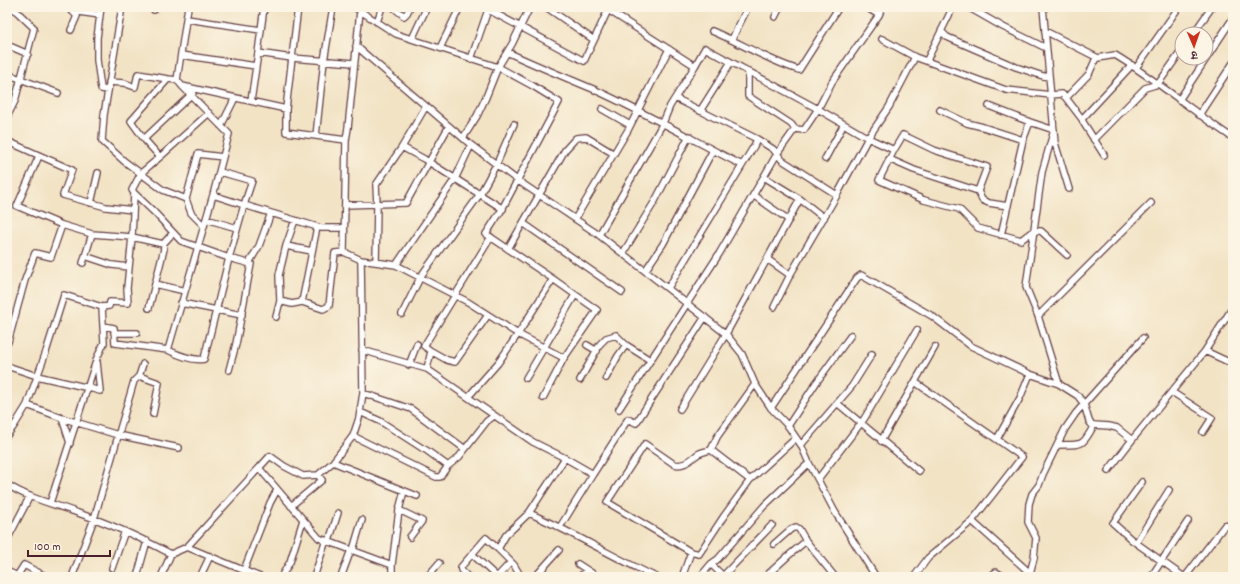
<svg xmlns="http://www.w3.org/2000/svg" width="1240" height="584" font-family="Dekko,'Playpen Sans Deva',sans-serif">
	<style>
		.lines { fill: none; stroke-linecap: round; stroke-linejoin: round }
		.street-casing { stroke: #633c42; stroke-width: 8 }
		.street { stroke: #fff; stroke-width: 5.5 }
	</style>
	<rect width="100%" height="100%" fill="#fcf5e5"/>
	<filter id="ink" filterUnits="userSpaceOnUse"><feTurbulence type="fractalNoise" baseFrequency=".025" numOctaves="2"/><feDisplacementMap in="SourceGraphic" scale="8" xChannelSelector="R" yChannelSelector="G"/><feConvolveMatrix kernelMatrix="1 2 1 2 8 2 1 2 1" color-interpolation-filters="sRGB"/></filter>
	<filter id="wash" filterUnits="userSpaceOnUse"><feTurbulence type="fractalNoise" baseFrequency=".012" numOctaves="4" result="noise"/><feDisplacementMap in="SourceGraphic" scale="16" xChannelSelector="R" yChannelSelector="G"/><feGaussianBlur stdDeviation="0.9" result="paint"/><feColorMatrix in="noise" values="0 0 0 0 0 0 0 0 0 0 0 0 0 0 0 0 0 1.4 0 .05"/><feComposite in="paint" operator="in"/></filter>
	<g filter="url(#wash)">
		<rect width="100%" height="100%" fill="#f2e3c5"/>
	</g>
	<g filter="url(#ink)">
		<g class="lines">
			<defs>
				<path id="street" d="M68 7 77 16 71 30
					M101 7 97 38V60L101 89 108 90
					M122 7 104 115 102 141 124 161 163 190 186 199 191 213 204 226
					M188 7 177 80 182 86 286 109
					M298 7 286 109V132L346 140
					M354 7 396 34 498 67 533 86 559 102 501 211 486 234 553 279 518 334 468 302 396 265
					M393 7 404 16 407 13 410 7
					M546 7 594 40 608 10 695 66 705 48 818 109 804 130 795 129 791 124 748 96V71
					M866 7 879 15
					M882 7 879 15 832 82 818 109 868 138 894 150 879 180 924 200 959 209 978 228 1021 240 1033 231H1041L1067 255
					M968 7 1003 27 1046 48
					M1043 7 1055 143 1069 189
					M487 9 584 61 594 40
					M154 10V7
					M72 11 100 15
					M775 17 780 7
					M187 19 261 30
					M377 22 382 7
					M712 31C741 43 769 61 799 70L839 7
					M941 31 947 37 1016 67 1043 76 1049 77
					M1045 31 1098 58 1115 55C1157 80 1193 112 1233 138
					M1193 34 1212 7
					M412 39 427 7
					M732 39 748 7
					M882 39 915 57 1006 90 1051 95 1062 94 1066 98
					M7 45 28 54
					M356 46 471 145 517 180 599 235 726 334 742 354 755 384 771 408 788 426 801 445 809 463 835 512 876 577
					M440 48 460 7
					M507 52C535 65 564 77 593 89 644 112 693 140 742 165
					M258 53 264 7
					M181 55 256 66
					M1098 58H1096L1089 74 1066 98 1082 119 1083 122 1104 155
					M471 59 489 7
					M927 60 953 7
					M1136 68 1179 7
					M7 74 58 93
					M109 82 124 83 135 87 138 74 168 79
					M675 98 757 139 773 149 782 160 837 195
					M1179 100 1233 18
					M251 101 258 53 292 58 354 63
					M426 106 402 147 424 159 503 209
					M989 106 1030 122 1054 130 1042 172 1026 287 1038 316 1059 384
					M602 109 630 125
					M940 110 967 123 983 127 1023 140
					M700 111 731 62
					M1199 115 1233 63
					M7 117 15 101 34 28 12 7
					M1082 119 1132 65
					M221 126 235 98
					M316 136 324 61 333 7
					M463 138 477 116 486 97 498 67 512 44 530 7
					M144 139 193 93
					M1094 140 1145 88 1158 84 1182 50
					M7 141 72 170 63 195 106 207 133 210
					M894 150 903 135 934 150 987 167 978 191 982 200 989 203 1008 206
					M39 156 17 206 62 225 92 234 132 237 163 244
					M160 157 209 113
					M825 159 844 124
					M889 159 914 170 978 191
					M220 172 252 181 244 205 321 228H344
					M764 177 800 199 824 218
					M134 193 155 213 181 241 229 258 204 359C194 361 178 355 168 350
					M213 195 244 205 229 258 251 264 236 344 229 370
					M753 195 789 220
					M186 199 198 154 223 157
					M91 203 98 173
					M345 205 406 203 449 126
					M206 219 237 228
					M575 219 628 130 669 49
					M523 223 622 292
					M599 235 663 123 670 106 695 66
					M1001 235 1023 140 1030 122
					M286 246 312 251
					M508 249 565 150 576 138 586 137 614 154
					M623 253 655 201 689 136
					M85 256 112 265 129 267
					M767 259 790 275 774 307
					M361 260 396 265 455 179 471 145
					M376 262 377 204 376 185 402 147
					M83 263 92 234
					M249 263 259 246 271 213
					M645 271 663 244 713 150
					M790 275 837 195 868 138 889 107 915 57
					M155 284 185 291
					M668 288 754 146 757 139
					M280 301 292 304 302 302 323 309 329 306 335 253 344 252
					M302 302 317 227
					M181 303 242 315
					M149 308 164 249 163 244 173 233
					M402 314 421 276 480 194 497 163 514 124
					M1038 316 1151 203
					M276 317 280 301 279 275 286 246 295 220
					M103 326 114 328 115 343 168 350 213 195 229 134 182 86
					M114 333H137
					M8 342 25 280 35 253 51 257 62 225
					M587 345 597 351
					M362 350 427 369 533 442 565 458 593 474 560 527
					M431 351 447 360 455 362 488 315
					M1205 351 1233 364
					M409 365 417 344
					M7 366 37 376 89 388 100 391 97 362
					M427 369 431 351 424 346 491 237
					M139 376 159 383 153 414
					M526 378 575 295
					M606 378 618 356 626 345
					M580 380 600 344 606 338 616 335 626 345 650 360
					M1172 392 1212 418 1203 432
					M363 393 411 409 465 449
					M468 397 498 363 518 334 564 358
					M543 398 564 358 597 310 553 279
					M837 403 919 471
					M771 408 857 278 861 275 932 316 971 346 1030 374 1059 384 1078 396 1084 404 1089 421 1091 424 1094 425 1109 426 1117 428 1132 440
					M619 409 719 254 777 154 795 129
					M680 409 726 334 800 199
					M360 412 380 421 422 448 426 450 448 466
					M62 418 118 435 179 448
					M788 426 816 383 851 335
					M7 435 14 426 27 405
					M353 436 436 477H440L448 466 459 457 487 421 494 416
					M997 439 1020 398 1030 374
					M881 441 935 347
					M70 443 62 418 27 405 46 352 64 295 102 307
					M801 445 852 386 872 354
					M1058 445C1082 444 1082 448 1094 425
					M711 450C706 451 702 452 698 454 690 460 684 467 674 464L645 444 607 502 691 552 699 554 724 516 750 480 796 438
					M333 462 417 496
					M259 468 319 538 392 565V577
					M1108 471 1132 440 1205 351 1233 307
					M593 474 628 419 636 423 705 317
					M818 479 864 419 917 330
					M750 480 711 450 717 437 755 384
					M1142 482 1113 523 1132 540 1184 577
					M7 484C24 497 57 505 78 513 111 524 141 538 171 554L187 547 260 577
					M50 503 97 358 104 343 102 307 109 306 110 302 128 303 127 288 132 237 134 193 132 190 141 173 160 157 144 139 131 121 168 79 177 80
					M291 506 322 480 318 475
					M399 510 422 521 410 537
					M529 513C572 532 613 557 656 577
					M972 521 1030 573
					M7 540 30 496
					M329 541 338 513
					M1136 543 1169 490
					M774 544 791 529 796 527 799 529 806 541
					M187 547 270 456 284 466 303 476 318 475 333 462 353 436 359 418 363 393 361 260 344 252 346 140 348 128 360 11
					M353 550 362 520
					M472 554 497 577
					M578 564 598 577
					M711 564 724 577
					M392 565 399 510 404 491
					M112 568 125 531
					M244 570 270 503 277 490
					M7 571 17 576 24 565 47 577
					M723 576 772 525
					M72 577 94 519 134 381 139 376 143 364
					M137 577 147 541
					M161 577 171 554
					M200 577 210 556
					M281 577 290 562 303 520
					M314 577 326 540
					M341 577 351 550
					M427 577 439 563
					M468 577 461 570V567L486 538 498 549
					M497 577 511 562
					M521 577 514 565 498 549 506 535 529 513 565 458
					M535 577 559 550
					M580 577 586 570
					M682 577 691 552
					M700 577 711 564 718 559 764 506 809 463
					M765 577 788 556 806 541 835 577
					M914 577 928 558 972 521 1022 457 915 382
					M989 577 996 572 1004 577
					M1029 577 1034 558 1036 538 1028 522 1029 504 1032 494 1039 485 1043 474 1065 429 1076 413 1143 338
					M1151 577 1188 521
					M1185 577 1225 525 1233 531"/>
			</defs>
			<!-- street casing -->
			<use href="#street" class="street-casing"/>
			<!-- street -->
			<use href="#street" class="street"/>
		</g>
	</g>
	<!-- margin -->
	<rect width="1240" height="584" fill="none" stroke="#fcf5e5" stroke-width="24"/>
	<!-- north arrow -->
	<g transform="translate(1194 46) rotate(178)"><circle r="19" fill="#fcf5e5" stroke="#b59f9b"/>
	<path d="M0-3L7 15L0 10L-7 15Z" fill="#c8321e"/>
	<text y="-6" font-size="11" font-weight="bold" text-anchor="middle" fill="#4a1f2b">उ</text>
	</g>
	<!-- scale -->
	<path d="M28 550v6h82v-6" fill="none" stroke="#4a1f2b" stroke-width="2"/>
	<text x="34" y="550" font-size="12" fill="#4a1f2b" stroke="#fcf5e5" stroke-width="3" paint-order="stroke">100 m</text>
</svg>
